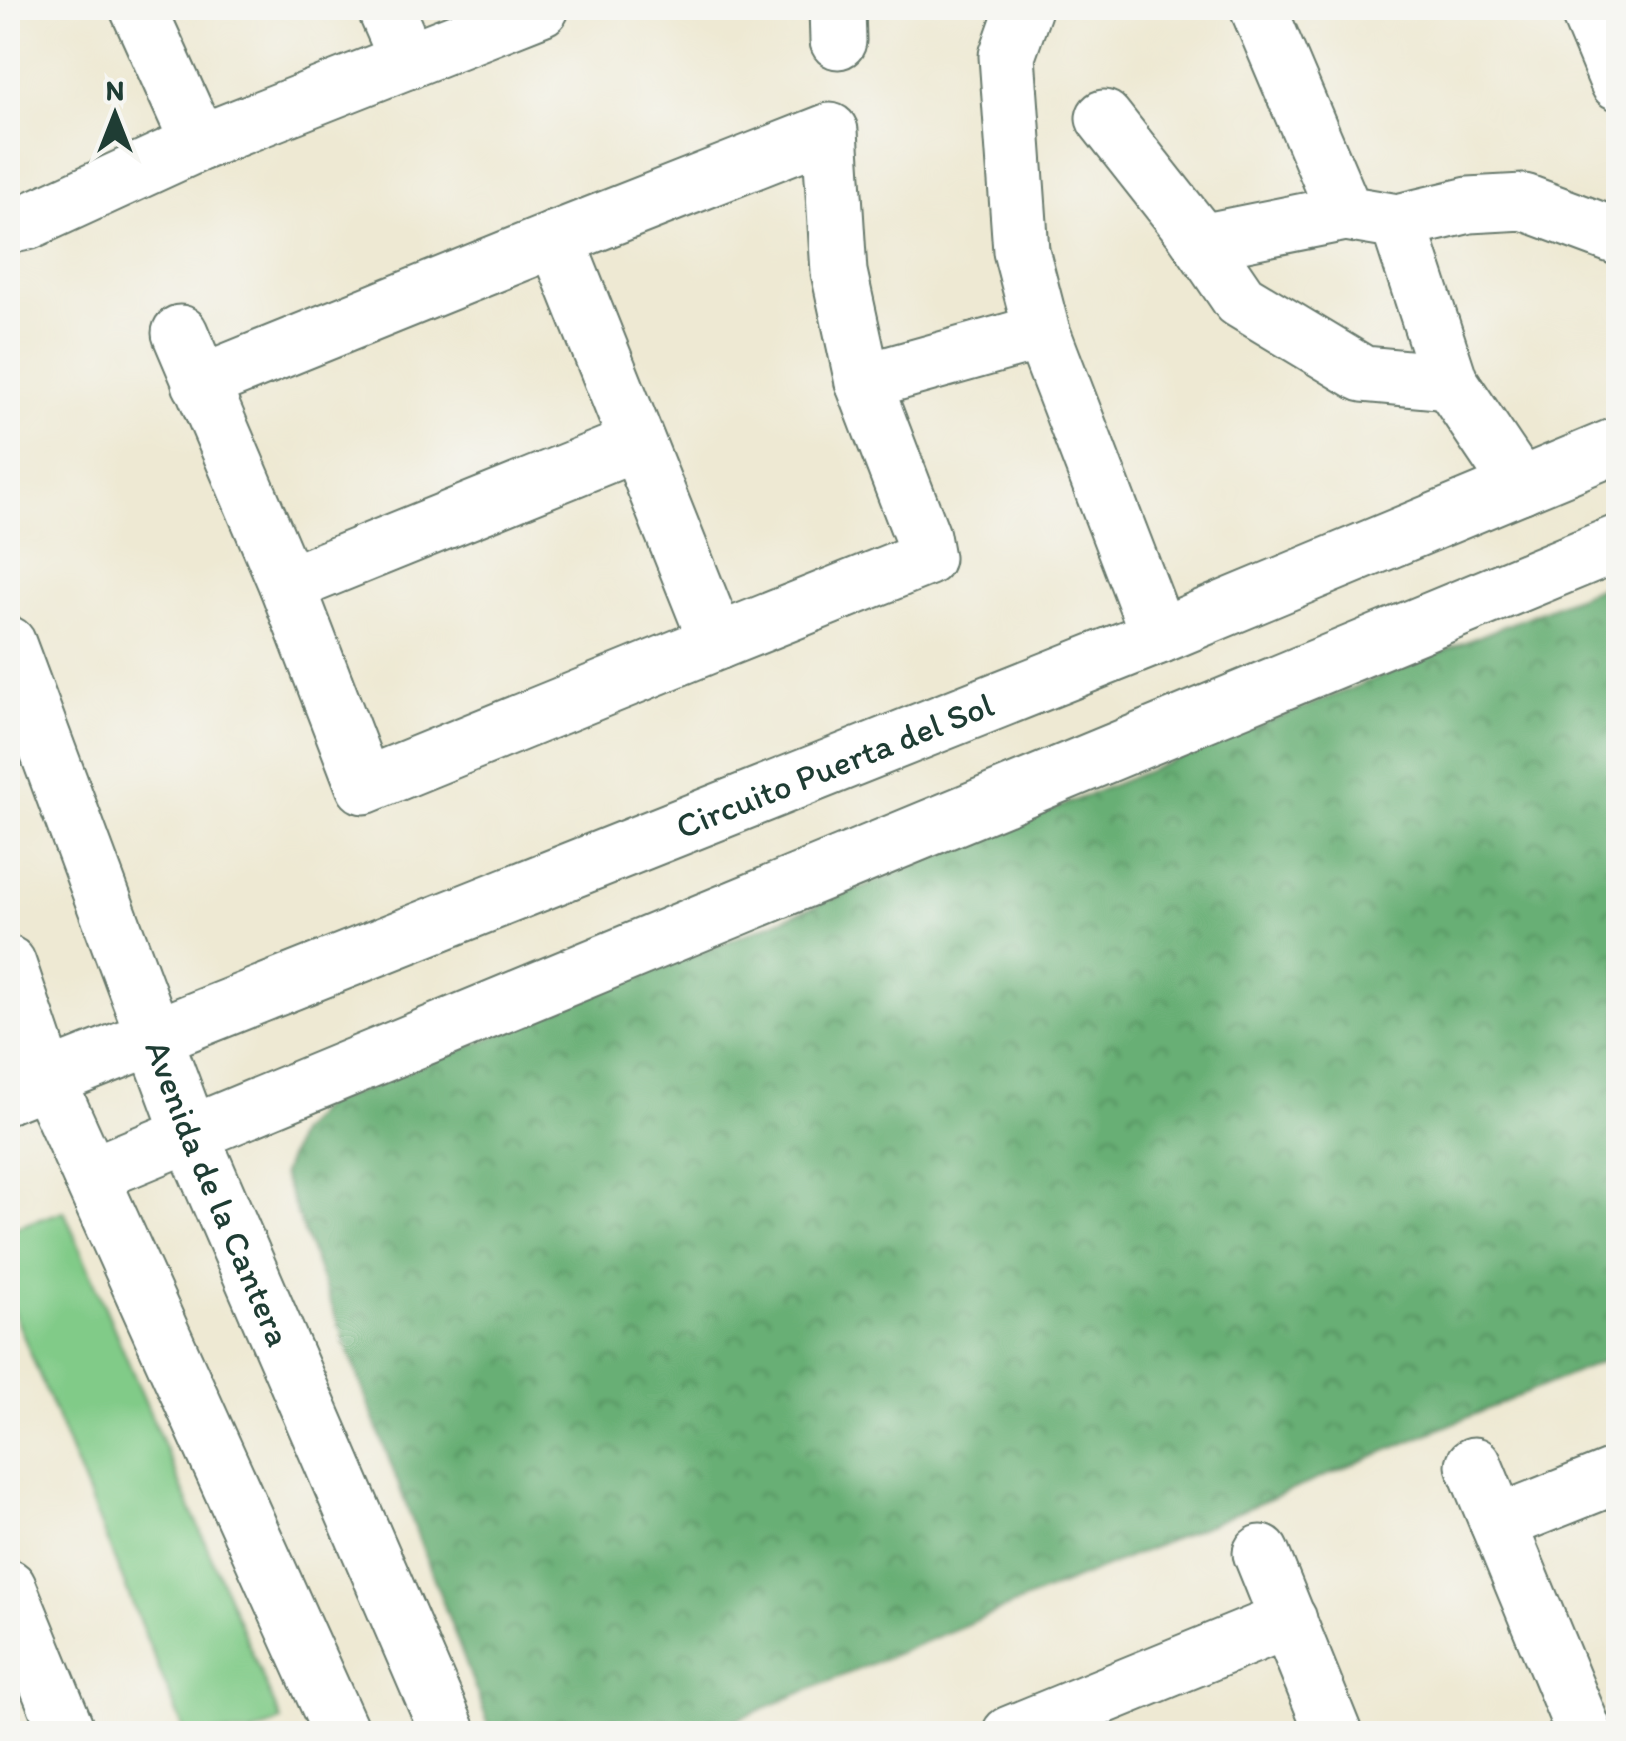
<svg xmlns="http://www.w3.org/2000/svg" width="1626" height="1741" font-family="Itim,sans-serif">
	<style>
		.grass { fill: #81cb88; stroke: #50845e; stroke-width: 2.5 }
		.forest { fill: url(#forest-crowns); stroke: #447654; stroke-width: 2.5 }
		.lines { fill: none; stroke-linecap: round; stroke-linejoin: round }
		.minor-casing { stroke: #67796c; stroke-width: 59 }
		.minor { stroke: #fff; stroke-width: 55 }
		.labels { text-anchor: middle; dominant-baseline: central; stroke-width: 8; stroke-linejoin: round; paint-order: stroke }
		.street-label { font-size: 35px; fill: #1f3d34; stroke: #f6f6f2 }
	</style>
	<defs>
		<pattern id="forest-crowns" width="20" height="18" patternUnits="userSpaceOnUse" patternTransform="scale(2.5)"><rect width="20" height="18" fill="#68af74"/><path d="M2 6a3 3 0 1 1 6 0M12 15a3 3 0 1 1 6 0" fill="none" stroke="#559060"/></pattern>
	</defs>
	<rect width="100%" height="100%" fill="#f6f6f2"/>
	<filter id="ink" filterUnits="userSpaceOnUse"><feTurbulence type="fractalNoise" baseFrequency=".01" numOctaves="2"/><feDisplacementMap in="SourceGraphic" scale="20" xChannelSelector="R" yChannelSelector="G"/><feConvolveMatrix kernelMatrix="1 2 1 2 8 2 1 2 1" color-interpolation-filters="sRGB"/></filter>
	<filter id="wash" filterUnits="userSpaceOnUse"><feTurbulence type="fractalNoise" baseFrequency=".0048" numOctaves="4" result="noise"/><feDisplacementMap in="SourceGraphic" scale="40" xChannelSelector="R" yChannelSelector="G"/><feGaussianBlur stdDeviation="2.25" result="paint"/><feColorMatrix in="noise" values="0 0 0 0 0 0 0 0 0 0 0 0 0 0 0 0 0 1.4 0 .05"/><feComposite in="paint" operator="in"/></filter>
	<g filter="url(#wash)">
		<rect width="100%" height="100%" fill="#eee9d3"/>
		<!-- grass -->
		<path class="grass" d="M64 1211 281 1721 252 1733H185L8 1298V1230Z"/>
		<!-- forest -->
		<path class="forest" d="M1618 580V1355L704 1733H492L282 1174 297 1134 322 1106Z"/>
	</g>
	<g filter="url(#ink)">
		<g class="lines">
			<defs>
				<g id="minor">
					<path d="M138 8 199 143"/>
					<path d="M385 8 408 61"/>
					<path d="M837 8 838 41"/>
					<path d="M1024 8 1007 56 1021 251 1042 332 1159 636"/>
					<path d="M1258 8 1345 213 1398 222 1450 382 1520 486"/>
					<path d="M1587 8 1618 82"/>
					<path d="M1104 118 1193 231 1240 300 1363 374 1450 382"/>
					<path d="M830 131 839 272 863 382 922 536 926 558 717 642 556 239Z"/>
					<path d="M1398 222 1469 205 1524 202 1618 237"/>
					<path d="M8 226 27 222 199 143 541 8"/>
					<path d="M1201 242 1345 213"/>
					<path d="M180 333 287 585 364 786 717 642"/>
					<path d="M863 382 1042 332"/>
					<path d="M200 383 556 239"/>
					<path d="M287 585 637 443"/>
					<path id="s1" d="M8 644 190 1133 449 1734"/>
					<path d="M8 964 47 1079 342 1734"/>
					<path id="s2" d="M8 1095 1159 636 1618 445"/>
					<path d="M91 1175 1618 543"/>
					<path d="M1474 1465 1585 1734"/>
					<path d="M1498 1523 1618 1475"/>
					<path d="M1261 1553 1334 1734"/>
					<path d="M8 1587 68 1734"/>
					<path d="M1010 1734 1289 1620"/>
				</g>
			</defs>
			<!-- minor casing -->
			<use href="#minor" class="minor-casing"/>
			<!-- minor -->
			<use href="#minor" class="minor"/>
		</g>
	</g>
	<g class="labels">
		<!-- street labels -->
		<g class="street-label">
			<text stroke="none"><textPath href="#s2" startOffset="890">Circuito Puerta del Sol</textPath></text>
			<text stroke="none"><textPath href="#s1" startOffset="588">Avenida de la Cantera</textPath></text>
		</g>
	</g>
	<!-- margin -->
	<rect width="1626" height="1741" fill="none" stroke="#f6f6f2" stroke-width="40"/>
	<!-- north arrow -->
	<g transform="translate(115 115)" stroke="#f6f6f2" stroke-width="8" paint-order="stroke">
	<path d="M0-8L18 38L0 25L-18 38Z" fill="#1f3d34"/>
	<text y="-15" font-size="28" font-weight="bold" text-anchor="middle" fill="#1f3d34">N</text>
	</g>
</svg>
